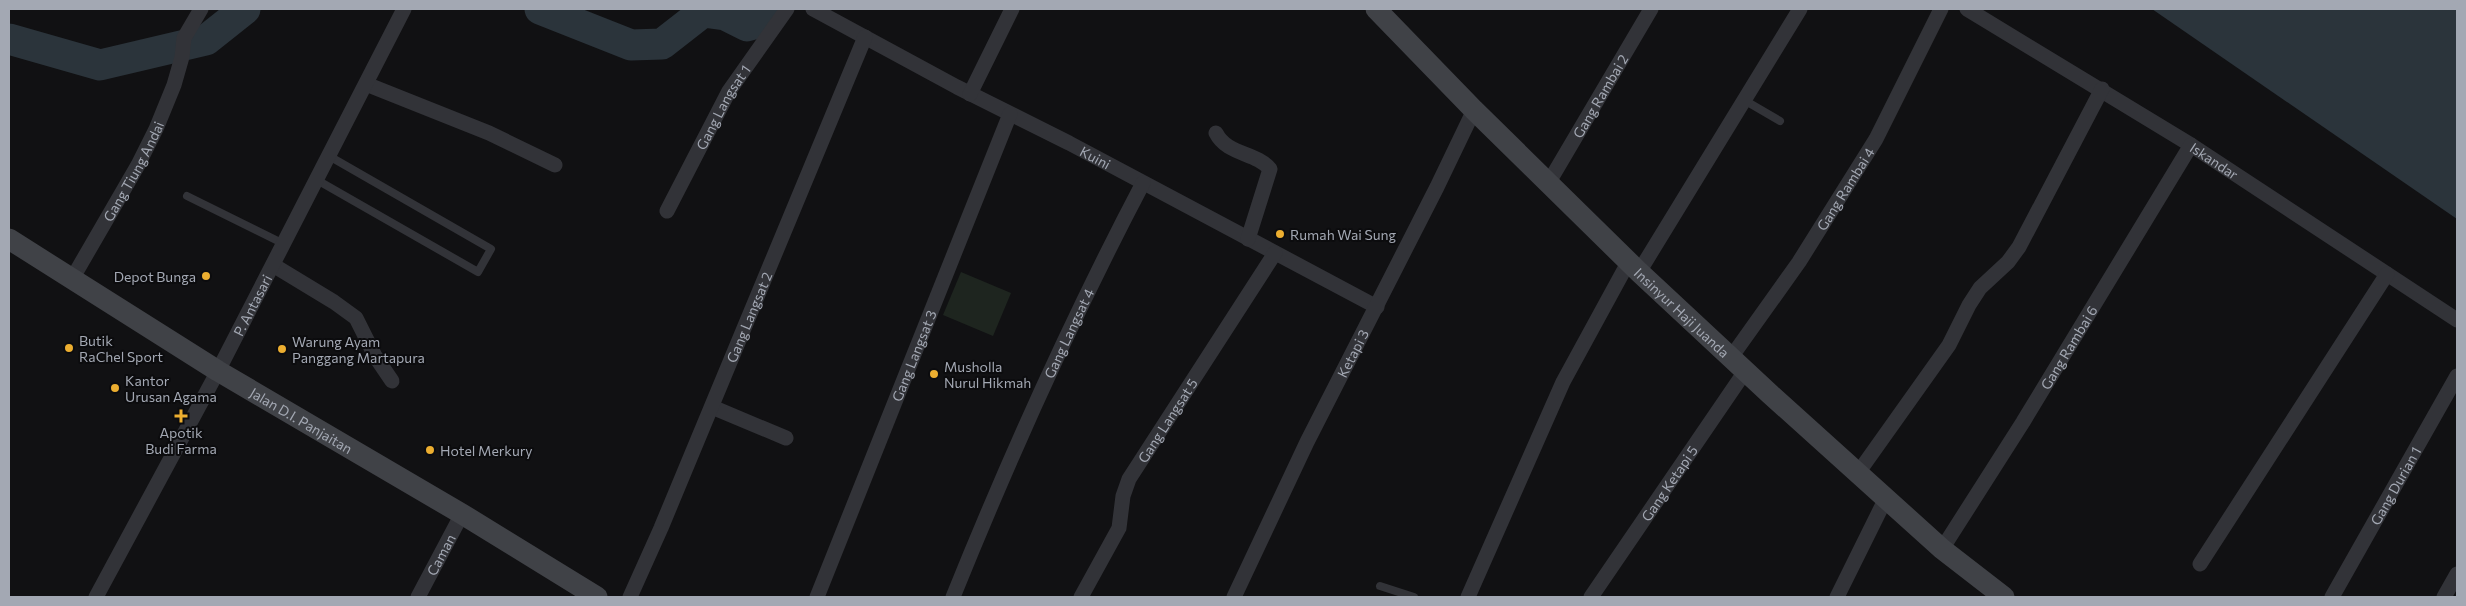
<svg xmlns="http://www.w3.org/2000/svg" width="2466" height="606" font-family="Commissioner,sans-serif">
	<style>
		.green { fill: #1e251f }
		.water { fill: #2b343b }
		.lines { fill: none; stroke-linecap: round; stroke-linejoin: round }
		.river { stroke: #2b343b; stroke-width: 31 }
		.lane { stroke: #323338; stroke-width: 8 }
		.street { stroke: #323338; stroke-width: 15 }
		.secondary { stroke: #404247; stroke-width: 21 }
		.poi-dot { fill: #ecae30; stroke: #0c0c0e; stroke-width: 2 }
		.labels { text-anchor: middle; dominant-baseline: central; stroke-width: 4; stroke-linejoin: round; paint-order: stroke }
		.street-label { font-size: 14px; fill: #a3a8b3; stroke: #0c0c0e }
		.poi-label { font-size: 14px; fill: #a3a8b3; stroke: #0c0c0e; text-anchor: start }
	</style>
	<rect width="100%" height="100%" fill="#111113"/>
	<!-- green -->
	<path class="green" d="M961 272 1011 293 993 336 943 315Z"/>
	<!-- water -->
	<path class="water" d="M2152 9H2457V219Z"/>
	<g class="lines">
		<!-- river -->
		<path class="river" d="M540 9 631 45 662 44 703 12 725 15 747 26 764 21 775 9
			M9 39 100 65 206 40 245 9"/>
		<!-- lane -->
		<path class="lane" d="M1744 100 1780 121
			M317 180 478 272 491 249 329 156
			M187 196 284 244
			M1380 586 1414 597"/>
		<!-- street -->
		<g class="street">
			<path id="s1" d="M813 9 957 87 1069 143 1377 307"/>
			<path id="s2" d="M1967 9 2191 145 2457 320"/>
			<path d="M366 84 489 133 555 165"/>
			<path d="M970 94 1012 9"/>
			<path d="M1216 133C1227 155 1256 152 1270 169L1248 239"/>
			<path id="s3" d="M1549 182 1651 9"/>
			<path id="s4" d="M667 211 729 91 787 9"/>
			<path d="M273 265 334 302 356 318 375 356 392 381"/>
			<path d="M1639 272 1800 9"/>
			<path id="s5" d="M72 279 138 165 156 129 174 85 182 57 184 38 201 9"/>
			<path id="s6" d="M1732 356 1799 262 1876 139 1941 9"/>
			<path d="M712 407 786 438"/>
			<path d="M1858 473 1949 345 1969 305 1980 288 2008 262 2019 247 2102 89"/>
			<path id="s7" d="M1942 549 2023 422 2191 145"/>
			<path d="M2200 564 2387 274"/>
			<path id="s8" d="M96 597 218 371 404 9"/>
			<path id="s9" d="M418 597 462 514"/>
			<path id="s10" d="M630 597 661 528 865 37"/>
			<path id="s11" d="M817 597 1010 114"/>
			<path id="s12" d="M953 597C1010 456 1072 318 1143 183"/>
			<path id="s13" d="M1081 597 1119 528 1123 496 1129 479 1275 253"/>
			<path id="s14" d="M1234 597 1307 442 1437 187 1474 110"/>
			<path d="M1468 597 1563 382 1629 261"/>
			<path id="s15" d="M1591 597 1746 370"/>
			<path d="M1837 597 1886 498"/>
			<path id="s16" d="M2332 597 2457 376"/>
			<path d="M2444 597 2457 574"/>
		</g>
		<!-- secondary -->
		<g class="secondary">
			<path id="s17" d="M1376 9 1474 110 1639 272 1770 394 1942 549 2004 597"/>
			<path id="s18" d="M9 239 218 371 462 514 597 597"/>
		</g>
	</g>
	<!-- markers -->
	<g class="poi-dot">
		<circle cx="1280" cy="234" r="5"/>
		<circle cx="206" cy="276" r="5"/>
		<circle cx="69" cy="348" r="5"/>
		<circle cx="282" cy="349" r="5"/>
		<circle cx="934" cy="374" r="5"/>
		<circle cx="115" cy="388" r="5"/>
		<path d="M178.5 408.5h5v5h5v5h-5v5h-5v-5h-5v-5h5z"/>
		<circle cx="430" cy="450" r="5"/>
	</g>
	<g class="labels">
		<!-- street labels -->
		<g class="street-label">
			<text stroke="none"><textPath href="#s3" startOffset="100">Gang Rambai 2</textPath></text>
			<text stroke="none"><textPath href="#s4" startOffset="118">Gang Langsat 1</textPath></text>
			<text stroke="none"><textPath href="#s1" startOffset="319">Kuini</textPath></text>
			<text stroke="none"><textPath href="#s2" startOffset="290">Iskandar</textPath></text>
			<text stroke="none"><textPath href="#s5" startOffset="124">Gang Tiung Andai</textPath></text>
			<text stroke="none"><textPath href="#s6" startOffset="202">Gang Rambai 4</textPath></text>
			<text stroke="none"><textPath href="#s8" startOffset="331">P. Antasari</textPath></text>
			<text stroke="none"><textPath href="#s17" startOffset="431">Insinyur Haji Juanda</textPath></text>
			<text stroke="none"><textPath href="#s10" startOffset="304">Gang Langsat 2</textPath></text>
			<text stroke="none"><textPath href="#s12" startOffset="288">Gang Langsat 4</textPath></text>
			<text stroke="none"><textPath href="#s7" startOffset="238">Gang Rambai 6</textPath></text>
			<text stroke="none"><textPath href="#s14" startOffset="271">Ketapi 3</textPath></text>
			<text stroke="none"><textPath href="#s11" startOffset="260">Gang Langsat 3</textPath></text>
			<text stroke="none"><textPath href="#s18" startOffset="344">Jalan D.I. Panjaitan</textPath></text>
			<text stroke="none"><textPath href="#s13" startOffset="199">Gang Langsat 5</textPath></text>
			<text stroke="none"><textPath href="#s15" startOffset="138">Gang Ketapi 5</textPath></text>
			<text stroke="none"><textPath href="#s16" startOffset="128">Gang Durian 1</textPath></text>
			<text stroke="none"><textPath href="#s9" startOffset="48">Caman</textPath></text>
		</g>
		<!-- poi labels -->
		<g class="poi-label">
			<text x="1290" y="234">Rumah Wai Sung</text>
			<text x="196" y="276" text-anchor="end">Depot Bunga</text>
			<text x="79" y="340">Butik<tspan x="79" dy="16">RaChel Sport</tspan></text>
			<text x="292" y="341">Warung Ayam<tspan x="292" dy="16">Panggang Martapura</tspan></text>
			<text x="944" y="366">Musholla<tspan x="944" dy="16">Nurul Hikmah</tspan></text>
			<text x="125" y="380">Kantor<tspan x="125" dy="16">Urusan Agama</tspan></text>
			<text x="181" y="432" text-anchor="middle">Apotik<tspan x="181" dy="16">Budi Farma</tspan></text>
			<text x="440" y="450">Hotel Merkury</text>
		</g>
	</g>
	<!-- border -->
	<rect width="2466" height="606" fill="none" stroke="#a3a8b3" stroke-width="20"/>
</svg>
